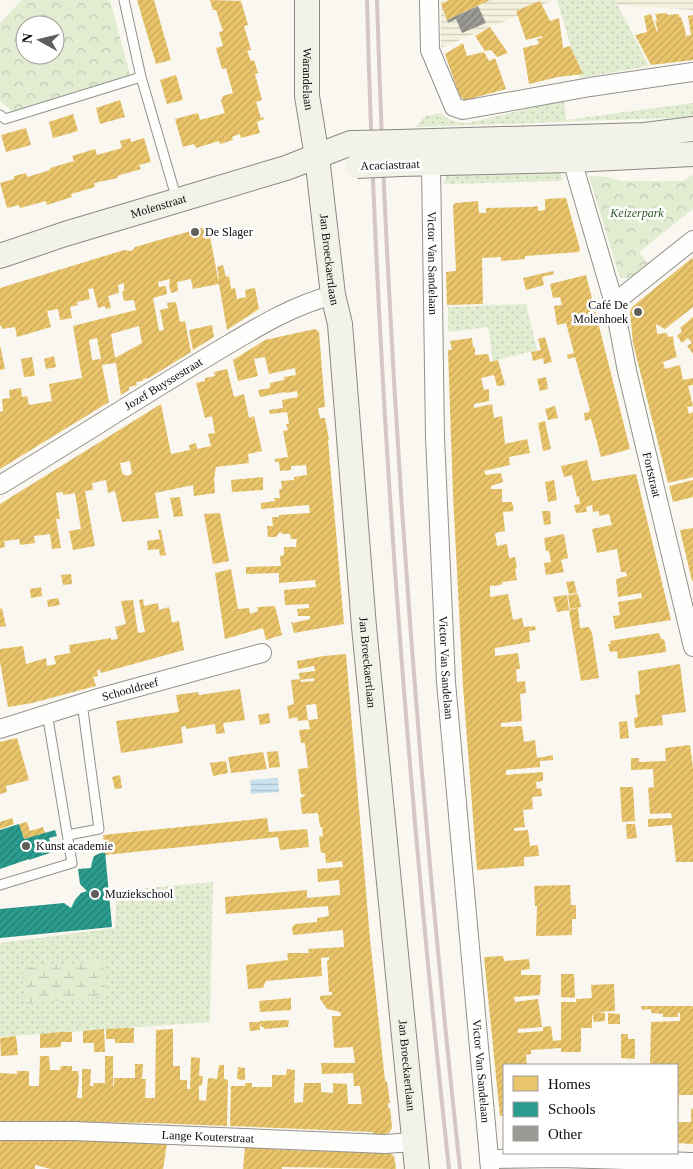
<svg xmlns="http://www.w3.org/2000/svg" width="693" height="1169" font-family="'Times New Roman',serif">
	<style>
		.farmland { fill: url(#farmland-rules) }
		.grass { fill: url(#grass-dots) }
		.wetland { fill: url(#wetland-marsh) }
		.park { fill: url(#park-crowns); fill-rule: evenodd }
		.water { fill: url(#water-rules) }
		.homes { fill: url(#homes-hatch); fill-rule: evenodd }
		.schools { fill: url(#schools-hatch) }
		.building { fill: url(#building-hatch) }
		.lines { fill: none; stroke-linecap: round; stroke-linejoin: round }
		.lane-casing { stroke: #92918e; stroke-width: 11 }
		.street-casing { stroke: #92918e; stroke-width: 20 }
		.secondary-casing { stroke: #898884; stroke-width: 26 }
		.lane { stroke: #fefefd; stroke-width: 9 }
		.street { stroke: #fefefd; stroke-width: 18 }
		.secondary { stroke: #f3f2e9; stroke-width: 24 }
		.rail { stroke: #d4c6c5; stroke-width: 4 }
		.secondary-bridge-casing { stroke: #898884; stroke-width: 26; stroke-linecap: butt }
		.secondary-bridge { stroke: #f3f2e9; stroke-width: 24 }
		.poi-dot { fill: #5e5e5b; stroke: #fff; stroke-width: 2 }
		.labels { text-anchor: middle; dominant-baseline: central; stroke-width: 5; stroke-linejoin: round; paint-order: stroke }
		.street-label { font-size: 12px; fill: #0b0b0b; stroke: #fff }
		.park-label { font-size: 12px; font-style: italic; fill: #305a24; stroke: #fff }
		.poi-label { font-size: 12px; fill: #0b0b0b; stroke: #fff; text-anchor: start }
	</style>
	<defs>
		<pattern id="farmland-rules" width="6" height="5" patternUnits="userSpaceOnUse" patternTransform="scale(1.25)"><rect width="6" height="5" fill="#f4f1dd"/><path d="M0 2.5h6" fill="none" stroke="#d0cdbc"/></pattern>
		<pattern id="grass-dots" width="8" height="8" patternUnits="userSpaceOnUse" patternTransform="scale(1.25)"><rect width="8" height="8" fill="#e2ecd1"/><path d="M2 2h.1M6 6h.1" fill="none" stroke="#c1c9b2" stroke-width="1.8" stroke-linecap="round"/></pattern>
		<pattern id="wetland-marsh" width="20" height="14" patternUnits="userSpaceOnUse" patternTransform="scale(1.25)"><rect width="20" height="14" fill="#e2ecd1"/><path d="M1 5h8M5 5V1M11 12h8M15 12V8" fill="none" stroke="#c1c9b2"/></pattern>
		<pattern id="park-crowns" width="20" height="18" patternUnits="userSpaceOnUse" patternTransform="scale(1.25)"><rect width="20" height="18" fill="#e2ecd1"/><path d="M2 6a3 3 0 1 1 6 0M12 15a3 3 0 1 1 6 0" fill="none" stroke="#c1c9b2"/></pattern>
		<pattern id="water-rules" width="6" height="5" patternUnits="userSpaceOnUse" patternTransform="scale(1.25)"><rect width="6" height="5" fill="#cae3ee"/><path d="M0 2.5h6" fill="none" stroke="#acc1cb"/></pattern>
		<pattern id="homes-hatch" width="6" height="6" patternUnits="userSpaceOnUse" patternTransform="scale(1.25)"><rect width="6" height="6" fill="#e9c46a"/><path d="M-1 1l2-2M0 6l6-6M5 7l2-2" fill="none" stroke="#c6a75b"/></pattern>
		<pattern id="schools-hatch" width="6" height="6" patternUnits="userSpaceOnUse" patternTransform="scale(1.25)"><rect width="6" height="6" fill="#2a9d8f"/><path d="M-1 1l2-2M0 6l6-6M5 7l2-2" fill="none" stroke="#227e73"/></pattern>
		<pattern id="building-hatch" width="6" height="6" patternUnits="userSpaceOnUse" patternTransform="scale(1.25)"><rect width="6" height="6" fill="#9c9a95"/><path d="M-1 1l2-2M0 6l6-6M5 7l2-2" fill="none" stroke="#7d7c78"/></pattern>
	</defs>
	<rect width="100%" height="100%" fill="#f9f7ef"/>
	<!-- farmland -->
	<path class="farmland" d="M441 0H554L441 48Z
		M615 0H693V10L617 5Z"/>
	<!-- grass -->
	<path class="grass" d="M557 0H615L649 66 580 78Z
		M564 100 566 120 693 103V117L416 127 425 116 441 113C449 121 457 123 468 123Z
		M556 169 561 174 562 181 444 184 447 173Z
		M526 304 537 350 493 361 488 327 448 332V307Z
		M213 882 210 1022 0 1037V943L115 928 117 891Z"/>
	<!-- wetland -->
	<path class="wetland" d="M103 961 106 996 25 1004 22 968Z"/>
	<!-- park -->
	<path class="park" d="M22 0H110L130 75 12 111 0 101V23ZM25 25H55V55H25Z
		M693 175V209L639 252 648 263 630 278H620L589 176 606 177 621 181H682Z"/>
	<!-- water -->
	<path class="water" d="M278 778 279 792 251 794 250 780Z"/>
	<!-- homes -->
	<path class="homes" d="M137 0H154L171 60 156 64Z
		M210 0 241 1 248 25 244 26 251 50 247 51 251 61 254 60 258 73 255 74 262 100 256 102 261 118 263 117 264 119 257 122 260 133 241 138 240 134 232 137 233 140 220 144 219 141 196 148 194 144 183 147 175 119 198 113 200 120 225 113 221 101 223 96 233 93 226 68 222 69 216 48 223 46 219 32 223 31 216 10H213Z
		M450 0H490L447 20 441 4Z
		M540 1 550 21 559 18 563 48 570 46 583 74 558 77 529 84 523 48 539 44 537 39 542 38V36L526 40 516 11Z
		M667 13V15L679 14V17H681L686 33 685 36 691 35 688 16 693 15V60L651 65 635 35 647 32 644 16 651 14 657 32 658 31 655 21 657 20 655 14Z
		M490 27 508 53 497 57 491 50 485 51 475 36Z
		M463 43 467 56 484 52 489 61 495 58 506 89 462 101 464 99 460 97 445 54Z
		M176 75 183 100 167 104 160 80Z
		M120 100 125 117 100 124 96 108Z
		M73 114 78 131 53 138 49 122Z
		M26 128 31 145 6 152 1 135Z
		M130 138 131 142 144 138 151 162 139 165 141 169 117 176 118 178 94 183 95 187 71 194 72 197 47 205 46 201 20 208 19 205 7 208 0 183 14 179V176L26 173 27 177 50 170V168L74 161 72 156 95 149 97 155 122 148 120 141Z
		M566 198 580 249 579 252 525 256V259L501 261V257L482 258 483 304 447 305 446 272 456 271 453 206 455 203 478 201 479 213H486V208L530 207 538 206V211L545 210V199Z
		M208 226 218 279 219 278 217 267 223 265 226 277 229 276 231 289 235 288 237 299 246 297 245 290 255 288 259 309 227 330 219 284 193 289 191 279 177 282 178 291 171 293 169 285 170 279 158 282 159 287 166 286 167 294 153 298 159 331 164 330 160 310 168 308 167 303 176 302 180 322 185 321 191 352 149 378 143 379V381L136 382 137 385 129 387V390L121 395 116 363 102 365 109 402 0 469V412L3 411 2 399 10 398 9 390 21 388 22 397 27 396 29 405 52 401 49 384 82 378 73 326 136 310 134 300 124 301 122 291H124V283L118 285 119 293 108 296 111 308 106 309 105 306 98 308 93 288 88 289 90 299 77 302 78 305 70 307 72 318 60 320 58 309 47 311 51 327 17 337 15 327 2 329V326H0V288L124 250 132 251 135 247ZM139 326 142 343 115 358 111 334ZM97 338 101 359 92 360 89 340Z
		M692 258 693 260V307L665 329 656 324 657 334 667 333 668 337 673 336 674 345 677 357 663 362 665 369 680 365 683 380 693 378V385L688 386 693 406 687 407 689 414 693 412V477L668 483 633 343 630 312 632 307Z
		M553 271 554 274 542 277 544 285 526 290 523 278Z
		M586 275 630 449 601 457 591 419 585 421 584 413 589 412 590 410 575 357 568 359 567 355 574 353 566 323 557 325 554 306 562 305 560 297 553 298 550 284Z
		M693 317V354L687 346 692 343 688 338 682 343 677 336 682 331 680 328Z
		M212 325 214 337 193 350 189 330Z
		M315 329 319 332 325 407 318 408 320 418H325L329 440H328L344 624 294 633 291 621 293 623 310 619V616H298L297 609 309 608V604L285 605 284 590 316 587 315 580 279 583V573L246 574V567L281 566 280 556 284 555V547H296L297 539H291L290 534H283L280 532 276 537H268L267 526H273L272 517H279V515L310 513 309 505 261 509V503L275 501 274 498H280L279 489H282L281 481 294 480V477L307 475 306 465 291 466V470L280 471 279 462H275V459L288 457 283 431 288 430 286 424H289L287 412 270 414 269 410 283 408 282 400 298 397 297 391 286 393 285 392 260 397 258 390 270 388V383L284 380V377L296 375 295 368 269 374 265 357 254 359 258 376 238 381 233 360 265 340Z
		M545 337 552 362 544 364 543 358 533 361 531 352 541 350 538 339Z
		M472 338 473 347H475V355L488 354 490 362 498 360 505 385 497 386 494 375 481 378 484 390 489 389V401L474 404V408L492 404 494 418 502 416 505 444 527 439 530 453 509 457 510 465 484 471 486 475 501 473 503 482 491 486V489H502V502H512L514 511 503 512 505 531 495 533 497 546 507 544 509 558 515 557 517 568 515 569 517 580 503 582 501 585 490 586V597L508 594 513 620 522 618 524 627 535 626 536 630 529 631 530 642 495 648V656L518 653 520 669H516L517 682 525 681 526 693 520 694 522 721 501 723V727L522 726 524 742 535 740 537 758 553 755V760L540 761V767L506 770V775L543 772V781L536 782 537 789 541 788 542 796 532 797 533 809 523 810 525 827 514 828V831L528 830 530 846 538 845 539 856 524 857V866L477 870 463 686 453 495 448 350H452L450 341Z
		M0 345 5 369 0 370Z
		M54 356 56 367 46 369 44 359Z
		M32 357 35 376 24 377 21 359Z
		M227 369 234 397 244 394 249 418 254 416 262 451 248 454 249 463 216 467 214 479 215 493 194 496 193 485 155 493 159 518 122 522 115 491 108 493 106 480 92 483 93 490 85 491 95 546 73 550 69 531 81 529 75 493 63 495V492L56 493 60 519H56L61 548 52 549 50 534 34 536 35 543 20 545 19 539 4 541 5 547 0 548V504L161 404 171 454 190 450 189 445 196 443 197 449 211 446 208 434 215 433 212 416 205 418 196 383 205 381V378L215 376 214 372ZM130 461 132 474 126 476 122 473 120 463Z
		M546 377 548 389 540 391 537 379Z
		M555 406 558 418 548 420 545 409Z
		M545 421 551 449 543 451 538 423Z
		M587 460 592 481 636 474 671 620 615 629 613 616 620 615 618 602 642 598 641 593 618 597 616 579 627 576 626 572H621L617 549 597 553 592 529 612 525 609 514 599 516V511L593 512 592 505 586 507 587 512 576 513 574 505 580 504 579 496 577 497 572 475 564 477 561 466Z
		M263 477V490L232 492 231 480Z
		M554 480 557 500 548 502 545 482Z
		M693 480V497L673 502 669 486Z
		M180 497 183 516 174 517 170 498Z
		M542 511H550L551 524 544 525Z
		M220 513 229 561 213 564 204 514Z
		M693 528V581H692L680 530Z
		M158 530H161L166 555 160 556 159 549 148 550 147 541 160 539Z
		M564 534 568 558 561 560 564 572 546 575 544 563 551 562 549 551H546L544 538Z
		M231 569 238 609 249 608 250 614 258 611 257 607 275 606 282 635 266 640 263 628 225 639 215 573Z
		M71 574 72 584 63 585 61 575Z
		M574 581 577 593 569 594 566 582Z
		M41 587 42 596 31 598 30 589Z
		M578 594 581 607 570 609 568 595Z
		M567 595 569 610 557 612 553 597Z
		M58 598 60 605 48 607 47 600Z
		M143 599 144 606 158 603 159 610 169 607 172 623 179 621 184 650 101 673 100 670H97L98 676 93 677 96 686 32 703 8 707 0 662V649L23 646 26 664 46 658 47 666 56 664 54 656 70 653 69 645 111 638V640L118 639 115 627 126 624 121 601 133 600 138 633 145 632 139 600Z
		M2 608 6 626 0 627V609Z
		M578 608 580 628 589 627 592 633 599 678 581 681 569 610Z
		M659 633 661 639H663L665 642 666 652 618 659 617 651 610 652 608 644H611L610 641Z
		M346 654 370 939 385 1081H387L388 1088 390 1103H388V1108H390L392 1128 389 1133 384 1134H373V1132L230 1126 231 1086H245V1083H252V1087H272V1075H286L287 1069 295 1070 294 1103 303 1102 304 1083H321V1092L333 1093V1083L347 1084 348 1104H362L360 1086H354L353 1073 322 1074 321 1063H355L353 1047 334 1048 332 1016H341L340 1012 327 1009 320 999V996L332 995V992H329L327 961 329 960V957L321 958 322 976 266 981 263 988 248 989 246 965 288 960 287 953H309L308 949 344 947 343 930 293 935 292 927 295 924 317 922V918L329 916 328 906 226 914 225 897 307 890V898L340 895 339 880 318 882 317 869 343 867 342 861 326 863 325 853H321L319 837 323 836 322 827H320L318 813 302 814 300 798 306 795 301 794 298 769 308 768 305 743H301L299 730 310 729 308 720 298 721 297 717 289 719 287 706 294 704 291 680 300 679 301 682 314 681V678L300 680 299 673 315 671 314 666 298 669 297 661 324 656ZM316 704 318 719 308 720 306 705Z
		M680 664 686 712 662 715 663 725 635 728 634 718 638 717 635 695 640 694 638 671Z
		M240 689 245 720 223 723 225 733 216 734 215 724 186 729V726L181 727 183 743 121 753 116 721 179 712 176 695 198 692 199 695Z
		M269 713 270 723 260 725 258 715Z
		M627 721 629 738 620 739 619 722Z
		M17 738 29 780 6 786 7 792 0 794V742Z
		M690 745 693 768V862H676L672 825 648 827V819L672 818 671 813 650 814 648 788 654 787 653 769 631 770V758H639V762L666 761 665 748Z
		M278 751 280 767 269 768 267 752Z
		M263 752 267 769 231 773 228 757Z
		M226 761 228 773 213 776 210 763Z
		M120 775 122 788 115 789 112 777Z
		M620 787H633L635 821 622 822Z
		M12 818 14 824 0 829V822Z
		M267 818 269 832 307 829 309 847 280 850 278 837 105 855 103 835Z
		M27 822 30 831 43 827 45 833 24 839 19 824Z
		M626 824H635L637 838 627 839Z
		M570 885 571 905H576V919H572V935L536 936 537 906H535L534 886Z
		M503 956 504 961 529 959 530 969 521 970V975H541L540 995 514 997 515 1002 538 999 542 1027 518 1029V1033L543 1031V1027L551 1026 553 1041 561 1040V1002H576V999L592 998 591 985 614 984 615 1011 596 1012 605 1013V1021L594 1022 592 1013V1028H581V1052H561V1048L531 1050V1054L526 1055 527 1065H504V1116H500L484 957Z
		M561 974H574L575 998 561 997Z
		M291 998V1010L260 1012 259 1001Z
		M641 1006H693V1095H679L678 1122H691V1109H693V1144L677 1143V1065H650L651 1022 680 1021V1013H678V1017H663V1014L651 1013V1009L642 1010Z
		M608 1013 620 1014V1024H608Z
		M289 1020 288 1027 264 1029V1027H261L260 1021Z
		M249 1022H260V1030L250 1031Z
		M125 1028H134V1043H115V1039H106V1029Z
		M104 1029 105 1052H94V1043H83V1031Z
		M173 1029V1066H180V1080H187V1089H190L191 1057 200 1058 199 1076H203L202 1085 199 1086V1100L206 1101 208 1078 217 1079 219 1065H224V1079L228 1080 227 1126 154 1123 0 1121V1073L17 1074V1071H29V1086H39L40 1056H49L50 1070H60L61 1066H72V1071H78L79 1078 77 1098H82V1069H91L90 1086H93L94 1083H105V1056H113V1086H114V1078H135V1064H143L142 1079H146L145 1098H155L156 1030Z
		M61 1032H72V1042H61V1047L40 1048V1034Z
		M621 1034H628V1039H635V1059L621 1058Z
		M16 1036 18 1055 1 1056 0 1038Z
		M238 1067 245 1068V1080L237 1079Z
		M0 1141H88L167 1143 163 1169H51L35 1165V1169H0Z
		M245 1146 284 1150 389 1153 394 1156 396 1169 282 1167V1169H243Z"/>
	<!-- schools -->
	<path class="schools" d="M19 824 24 839 55 830 57 836 49 838 53 852 29 860V859L0 869V830Z
		M105 851 112 927 0 938V909L64 903 71 908 75 900 81 893 87 891 80 884 78 869 91 868 92 862 94 856Z"/>
	<!-- building -->
	<path class="building" d="M478 6 486 23 462 33 456 19 448 23 447 20Z"/>
	<g class="lines">
		<defs>
			<path id="lane" d="M124 0 141 77 177 200
				M0 115 5 119 141 77
				M68 835 99 829 82 703
				M0 885 72 863 47 713"/>
			<g id="street">
				<path d="M429 0 430 50 454 107 463 110 590 87 693 72"/>
				<path id="s1" d="M572 160 614 303 627 371 693 647"/>
				<path id="s2" d="M431 164 435 437 446 682 490 1169"/>
				<path d="M614 303 693 240"/>
				<path id="s3" d="M0 485C68 444 136 400 204 359 245 335 286 307 333 295"/>
				<path id="s4" d="M0 729 95 699 262 653"/>
				<path id="s5" d="M0 1131H74L385 1144 413 1142"/>
				<path d="M489 1159 559 1158 693 1162"/>
			</g>
			<g id="secondary">
				<path id="s6" d="M307 0V96L317 157 333 295 340 324 364 627 417 1169"/>
				<path d="M399 142 645 135 693 129"/>
				<path d="M400 164 572 160 693 154"/>
				<path id="s7" d="M0 256 65 234 286 168 351 143H356"/>
			</g>
		</defs>
		<!-- lane casing -->
		<use href="#lane" class="lane-casing"/>
		<!-- street casing -->
		<use href="#street" class="street-casing"/>
		<!-- secondary casing -->
		<use href="#secondary" class="secondary-casing"/>
		<!-- lane -->
		<use href="#lane" class="lane"/>
		<!-- street -->
		<use href="#street" class="street"/>
		<!-- secondary -->
		<use href="#secondary" class="secondary"/>
		<!-- rail -->
		<path class="rail" d="M367 0C377 391 407 781 449 1169
			M377 0C389 391 418 780 460 1169"/>
		<defs>
			<path id="secondary-bridge" d="M356 143 399 142
				M357 166 400 164"/>
		</defs>
		<!-- secondary-bridge casing -->
		<use href="#secondary-bridge" class="secondary-bridge-casing"/>
		<!-- secondary-bridge -->
		<use href="#secondary-bridge" class="secondary-bridge"/>
	</g>
	<!-- markers -->
	<g class="poi-dot">
		<circle cx="195" cy="232" r="5"/>
		<circle cx="638" cy="312" r="5"/>
		<circle cx="26" cy="846" r="5"/>
		<circle cx="95" cy="894" r="5"/>
	</g>
	<g class="labels">
		<!-- street labels -->
		<g class="street-label">
			<text stroke="none"><textPath href="#s6" startOffset="79">Warandelaan</textPath></text>
			<text transform="translate(390 165) rotate(-2)">Acaciastraat</text>
			<text stroke="none"><textPath href="#s7" startOffset="166">Molenstraat</textPath></text>
			<text stroke="none"><textPath href="#s6" startOffset="261">Jan Broeckaertlaan</textPath></text>
			<text stroke="none"><textPath href="#s2" startOffset="99">Victor Van Sandelaan</textPath></text>
			<text stroke="none"><textPath href="#s3" startOffset="192">Jozef Buyssestraat</textPath></text>
			<text stroke="none"><textPath href="#s1" startOffset="325">Fortstraat</textPath></text>
			<text stroke="none"><textPath href="#s6" startOffset="666">Jan Broeckaertlaan</textPath></text>
			<text stroke="none"><textPath href="#s2" startOffset="504">Victor Van Sandelaan</textPath></text>
			<text stroke="none"><textPath href="#s4" startOffset="136">Schooldreef</textPath></text>
			<text stroke="none"><textPath href="#s6" startOffset="1071">Jan Broeckaertlaan</textPath></text>
			<text stroke="none"><textPath href="#s2" startOffset="909">Victor Van Sandelaan</textPath></text>
			<text stroke="none"><textPath href="#s5" startOffset="208">Lange Kouterstraat</textPath></text>
		</g>
		<!-- park labels -->
		<g class="park-label">
			<text x="637" y="213">Keizerpark</text>
		</g>
		<!-- poi labels -->
		<g class="poi-label">
			<text x="205" y="232">De Slager</text>
			<text x="628" y="305" text-anchor="end">Café De<tspan x="628" dy="14">Molenhoek</tspan></text>
			<text x="36" y="846">Kunst academie</text>
			<text x="105" y="894">Muziekschool</text>
		</g>
	</g>
	<!-- legend -->
	<rect x="503" y="1064" width="175" height="90" fill="#ffffff" stroke="#9d9d9d"/>
	<rect x="513" y="1076" width="25" height="15" fill="#e9c46a" stroke="#9d9d9d"/>
	<text x="548" y="1089" font-size="15" fill="#0b0b0b">Homes</text>
	<rect x="513" y="1102" width="25" height="15" fill="#2a9d8f" stroke="#9d9d9d"/>
	<text x="548" y="1114" font-size="15" fill="#0b0b0b">Schools</text>
	<rect x="513" y="1126" width="25" height="15" fill="#9c9a95" stroke="#9d9d9d"/>
	<text x="548" y="1139" font-size="15" fill="#0b0b0b">Other</text>
	<!-- north arrow -->
	<g transform="translate(40 40) rotate(278)"><circle r="24" fill="#ffffff" stroke="#9d9d9d"/>
	<path d="M0-4L9 19L0 12L-9 19Z" fill="#5e5e5b"/>
	<text y="-8" font-size="14" font-weight="bold" text-anchor="middle" fill="#0b0b0b">N</text>
	</g>
</svg>
